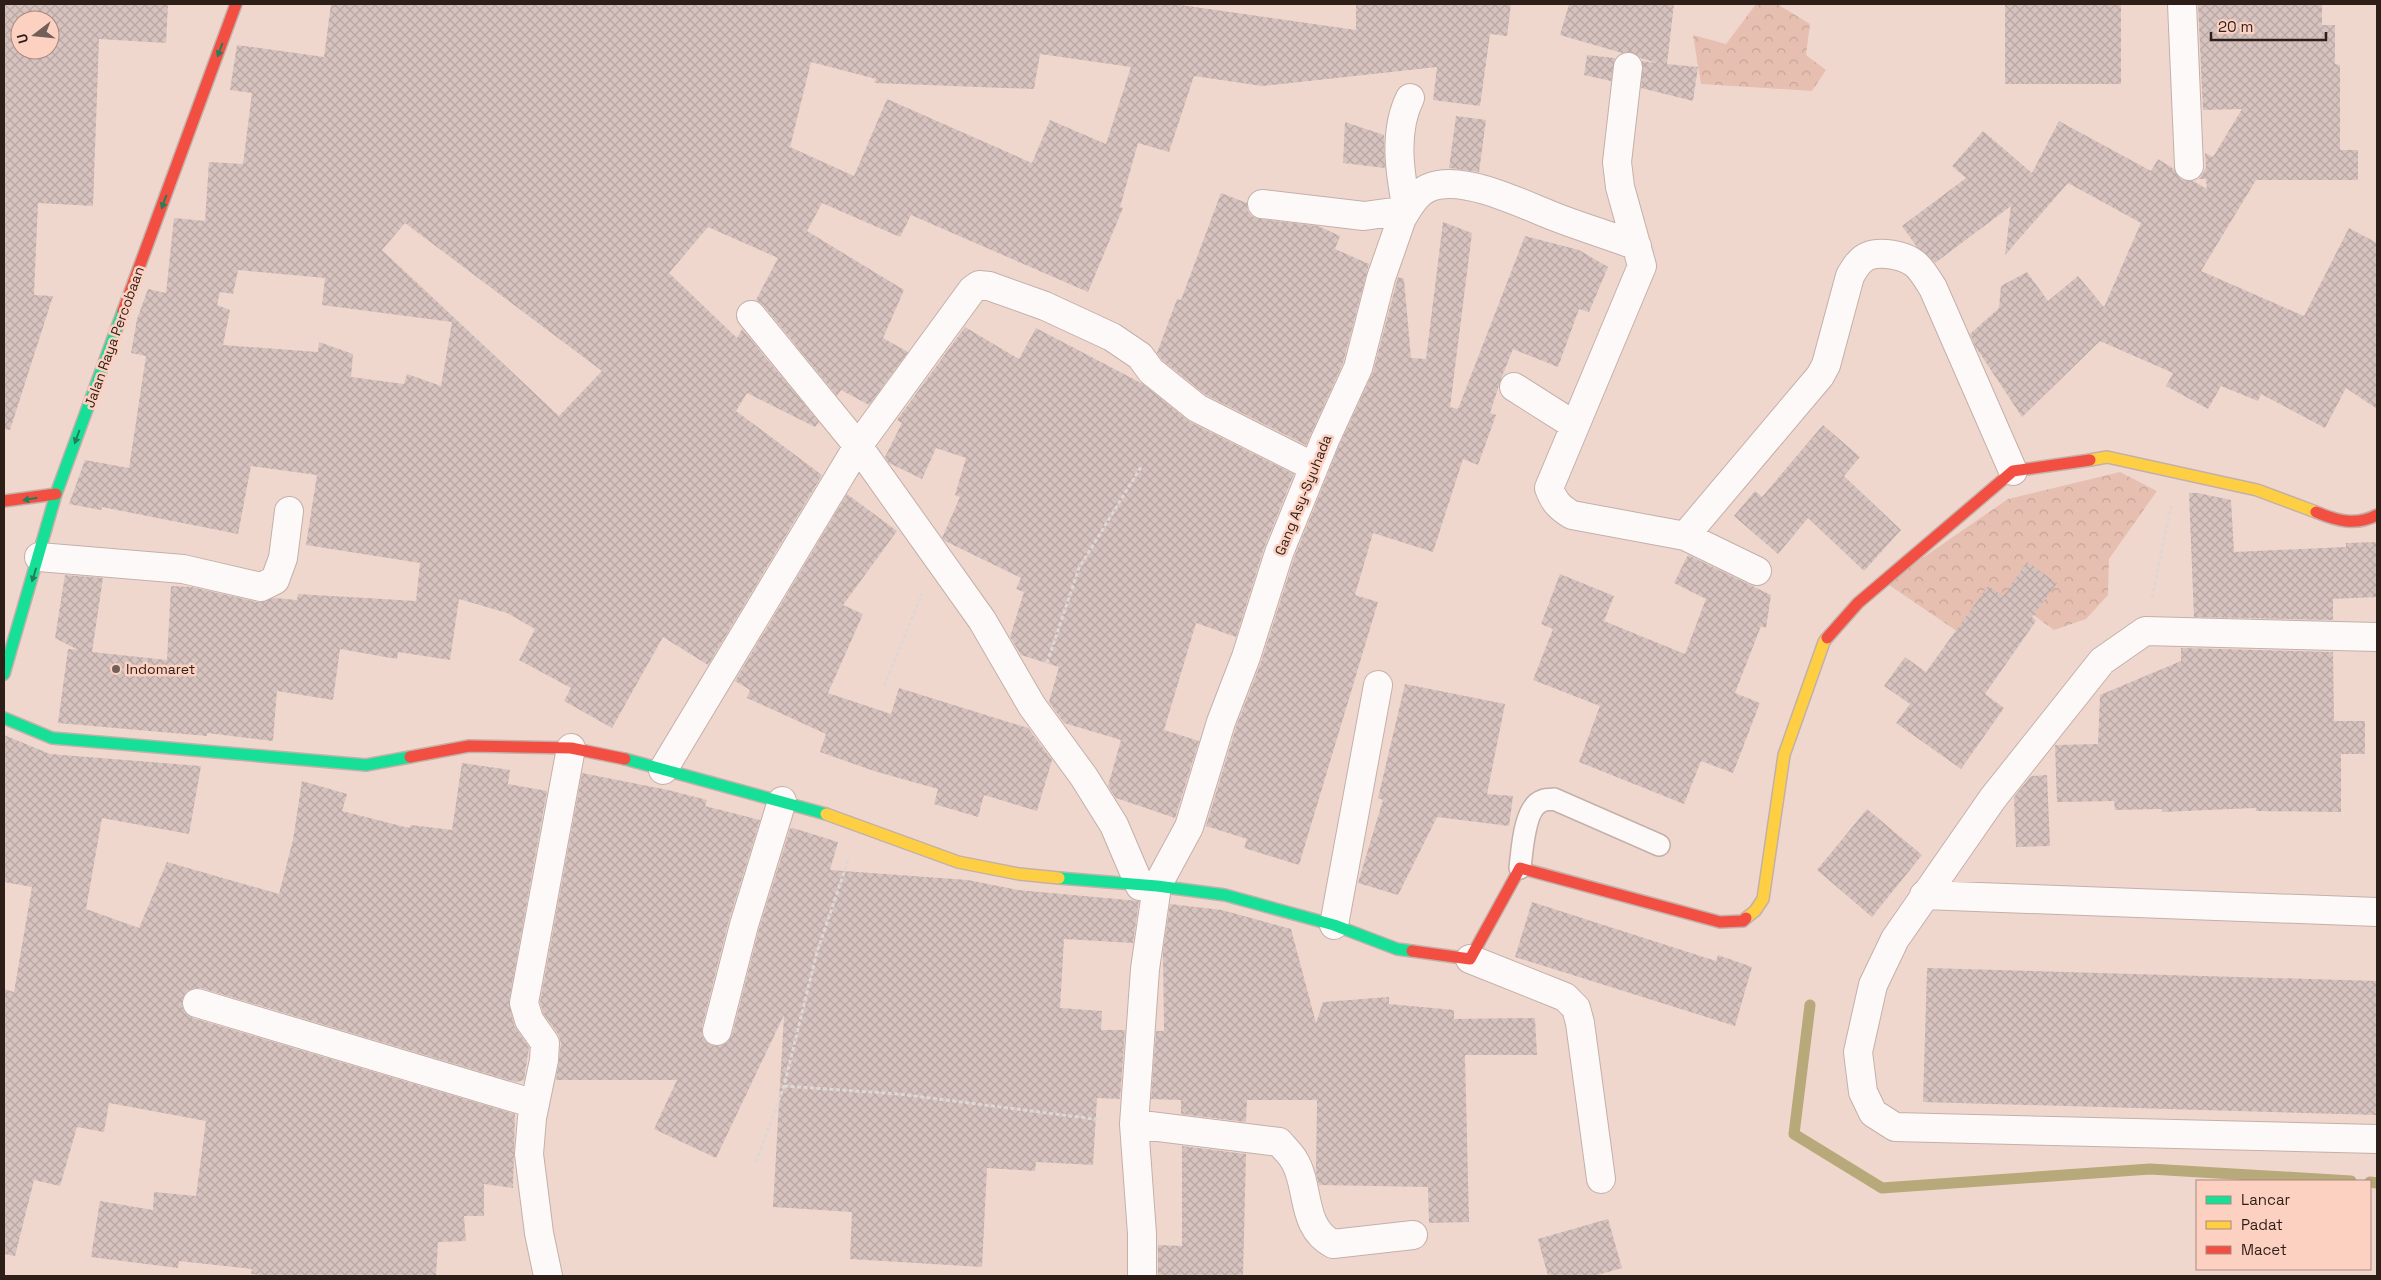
<svg xmlns="http://www.w3.org/2000/svg" width="2381" height="1280" font-family="'Space Grotesk',sans-serif">
	<style>
		.forest { fill: url(#forest-crowns) }
		.lines { fill: none; stroke-linecap: round; stroke-linejoin: round }
		.stream { stroke: #b7a979; stroke-width: 11 }
		.building { fill: url(#building-cross-hatch); fill-rule: evenodd }
		.lane-casing { stroke: #c3b0a9; stroke-width: 24 }
		.street-casing { stroke: #c3b0a9; stroke-width: 30 }
		.fast-casing { stroke: #c3b0a9; stroke-width: 14 }
		.slow-casing { stroke: #c3b0a9; stroke-width: 14 }
		.jam-casing { stroke: #c3b0a9; stroke-width: 14 }
		.path { stroke: #dfd7d4; stroke-width: 3; stroke-dasharray: 4 2.5; stroke-linecap: butt }
		.lane { stroke: #fdf9f8; stroke-width: 21 }
		.street { stroke: #fdf9f8; stroke-width: 28 }
		.fast { stroke: #16e098; stroke-width: 11 }
		.slow { stroke: #ffcf43; stroke-width: 11 }
		.jam { stroke: #f24e42; stroke-width: 11 }
		.oneway { fill: #227f58 }
		.poi-dot { fill: #725f58; stroke: #fdd1c1; stroke-width: 2 }
		.labels { text-anchor: middle; dominant-baseline: central; stroke-width: 5; stroke-linejoin: round; paint-order: stroke }
		.street-label { font-size: 14px; fill: #2e1e18; stroke: #fdd1c1 }
		.poi-label { font-size: 14px; fill: #2e1e18; stroke: #fdd1c1; text-anchor: start }
	</style>
	<defs>
		<pattern id="forest-crowns" width="20" height="18" patternUnits="userSpaceOnUse" patternTransform="scale(1.25)"><rect width="20" height="18" fill="#e7bfb0"/><path d="M2 6a3 3 0 1 1 6 0M12 15a3 3 0 1 1 6 0" fill="none" stroke="#c6a497"/></pattern>
		<pattern id="building-cross-hatch" width="8" height="8" patternUnits="userSpaceOnUse" patternTransform="scale(1.25)"><rect width="8" height="8" fill="#d6c2be"/><path d="M0 0l8 8M0 8l8-8" fill="none" stroke="#b8a6a3"/></pattern>
	</defs>
	<rect width="100%" height="100%" fill="#f0d7ce"/>
	<!-- forest -->
	<path class="forest" d="M1756 4H1777L1810 24 1806 55 1826 70 1812 91 1701 84 1693 35 1726 44Z
		M2120 472 2157 491 2109 559 2108 595 2086 619 2054 630 2018 604 1970 640 1886 583 2008 499Z"/>
	<g class="lines">
		<!-- stream -->
		<path class="stream" d="M1810 1005 1794 1134 1882 1188 2150 1169 2351 1181
			M2370 1182 2377 1183"/>
	</g>
	<!-- building -->
	<path class="building" d="M4 4H168L166 43 99 39 93 206 38 203 34 295 53 296 10 430 4 429ZM20 20H50V50H20Z
		M331 4H1174L1356 30V4H1511L1507 36 1490 34 1480 106 1433 100 1437 67 1262 86 1194 76 1169 152 1138 143 1120 207 1123 208 1088 292 911 215 900 237 822 203 807 231 904 290 883 338 908 352 869 405 841 390 837 396 763 305 756 300 778 258 708 227 669 273 737 338 742 329 819 422 815 427 747 393 736 411 822 475 708 665 663 637 612 728 564 701 571 688 519 660 535 629 507 613 459 599 450 660 398 652 397 659 340 649 333 700 277 691 273 741 207 733V736L58 723 68 649 78 650 55 638 65 575 103 578 92 652 167 660 171 586 192 587 257 602 274 598 297 600 298 594 416 601 420 563 306 545 317 475 251 466 238 534 102 507 101 510 69 504 85 460 129 468 146 356 131 353 137 319 148 289 166 293 174 218 205 221 209 162 243 164 252 93 230 90 237 45 324 57ZM1040 54 1131 67 1106 144 1050 120 1032 163 887 99 854 176 790 147 811 62 876 79 874 83 1034 89ZM405 223 602 371 559 416 382 250ZM238 270 325 278 322 305 452 322 441 386 407 374 404 384 351 377 353 354 319 342 318 352 223 345 230 310 217 305 220 292 233 294Z
		M1569 4H1674L1667 64 1698 67 1693 101 1641 88 1642 61 1658 63 1640 58 1630 52 1622 53 1560 35Z
		M2005 4H2121V84H2005Z
		M2198 4H2322V25H2335V64L2340 65V150H2358V180H2256L2201 271 2304 316 2349 228 2377 243V409L2346 388 2325 428 2261 394 2258 401 2221 386 2208 409 2166 386 2173 373 2100 341 2022 417 1975 346 1970 334 1999 308 2001 286 2027 272 2048 301 2078 276 2104 307 2141 223 2068 183 2005 255 2011 206 1935 263 1917 247 1902 226 1966 178 1952 166 1983 131 2032 173 2059 121 2151 171 2158 159 2174 169 2181 180 2193 181 2207 189 2206 179H2199L2206 168 2205 153 2213 157 2242 109 2203 110Z
		M1587 55 1615 58 1611 81 1584 75Z
		M1456 116 1486 120 1479 172 1449 168Z
		M1345 122 1384 135 1385 168 1343 163Z
		M1221 193 1247 203 1248 211 1252 216 1260 219 1318 226 1340 236 1335 249 1369 264 1343 363 1306 445 1206 395 1162 360 1157 353 1177 299 1181 300Z
		M1443 222 1472 233 1450 407 1458 409 1525 236 1579 250 1608 267 1589 312 1579 309 1558 367 1513 349 1501 379 1490 413 1496 415 1478 465 1463 459 1433 552 1373 533 1355 595 1378 602 1299 865 1244 848 1247 839 1206 826 1236 727 1261 662 1294 558 1339 446 1373 372 1398 277 1404 279 1411 358 1426 359Z
		M965 327 1019 359 1036 328 1143 384 1190 422 1294 474 1264 548 1236 637 1196 623 1164 730 1199 741 1175 818 1116 798 1108 786 1121 740 1064 723 1049 702 1059 667 1021 655 1010 637 1024 592 1016 589 1021 578 945 541 942 538 960 497 955 495 966 458 936 448 922 479 889 463 885 457 902 423 897 420Z
		M1823 425 1860 457 1844 476 1901 530 1864 571 1808 518 1778 554 1734 516 1755 491 1762 497Z
		M2189 493H2198L2231 500 2234 552 2346 547V543L2377 542V597L2333 599V620L2194 617Z
		M847 494 897 531 843 605 863 614 828 693 891 714 899 688 1028 728 1052 760 1037 811 984 795 978 817 934 804 938 789 874 771 820 752 826 734 747 698 750 690 735 681Z
		M1688 555 1771 595 1766 628 1761 626 1735 693 1760 703 1733 773 1701 761 1684 804 1579 762 1600 706 1533 680 1553 629 1541 624 1560 574 1614 596 1604 621 1685 654 1706 599 1674 583Z
		M2027 562 2057 583 2032 617 2036 621 1985 694 2004 708 1961 769 1896 723 1910 704 1884 686 1905 657 1926 672 1988 586 2003 596Z
		M2181 648 2333 652 2334 721H2365V754H2341V812L2256 811V808L2162 812V809L2115 810 2114 801 2057 802 2055 745 2098 744 2100 695 2181 661Z
		M1405 684 1505 704 1487 794 1513 796 1509 826 1437 817 1398 895 1358 883 1383 800 1378 798Z
		M4 735 50 754 201 766 189 834 102 818 86 909 139 928 167 862 279 894 293 840 302 781 347 794 342 811 409 828 411 825 452 830 462 763 510 770 508 784 547 791 509 1001 514 1025 529 1047 524 1080 516 1082 201 988H194L187 991 182 999V1006L185 1013 193 1018 515 1114 513 1188 484 1184V1216H464L466 1241 438 1242 436 1276H270L251 1274 252 1269 179 1261 178 1268 91 1257 100 1201 153 1210 154 1192 196 1196 206 1121 109 1103 104 1132 77 1127 60 1186 34 1180 15 1256 4 1254V989L14 992 32 887 4 882Z
		M582 773 668 790 707 800 705 806 760 820 729 920 702 1027V1035L706 1042 714 1046H721L728 1042 732 1035 759 929 790 829 793 828 838 842 830 870 968 880 1018 890 1139 901 1133 943 1064 939 1060 1008 1102 1011 1101 1030H1125L1120 1099 1097 1098 1093 1165 1036 1162 1035 1171 987 1168 982 1267 850 1259 852 1212 773 1207 784 1015 716 1158 654 1129 677 1080H556L561 1043 558 1034 543 1013 540 1002Z
		M2047 775 2050 846 2016 847 2014 797 2031 776Z
		M1867 809 1922 855 1872 917 1817 870Z
		M1532 902 1716 961 1718 955 1752 967 1735 1026 1515 957Z
		M1170 904 1222 910 1291 929 1316 1023 1323 1002 1389 997V1004L1454 1010V1019L1535 1018 1537 1055H1465L1469 1222 1429 1223 1428 1187 1319 1185 1316 1173 1317 1100H1247L1246 1122 1181 1114V1100L1151 1099 1156 1031H1164L1163 951Z
		M1927 968 2377 981V1115L1923 1102Z
		M1182 1146 1246 1154 1243 1276H1158V1245L1182 1246Z
		M1608 1219 1622 1268 1594 1276H1548L1538 1239Z"/>
	<g class="lines">
		<defs>
			<path id="lane" d="M1520 868C1522 852 1524 807 1542 801 1545 799 1550 800 1554 799L1659 845"/>
			<path id="street" d="M2182 4 2189 166
				M1628 67 1617 162 1620 187 1642 266 1549 488C1554 502 1560 508 1572 515L1685 536 1820 376 1826 365 1850 276C1854 269 1860 259 1868 256 1881 251 1903 255 1914 263 1921 268 1928 280 1933 288L2013 471
				M1262 204 1364 216 1407 210C1415 197 1422 188 1438 185 1472 178 1526 206 1558 218 1584 228 1611 236 1637 246
				M751 315 858 446 982 620 1032 706 1084 777 1114 825 1140 886
				M1514 387 1574 425
				M1685 536 1757 571
				M39 557 183 569 261 587 275 580 283 558 289 511
				M2377 637 2145 631 2102 661 1993 798 1895 939 1873 985 1858 1052 1863 1092 1873 1113 1895 1127 2377 1139
				M663 770 858 446 972 290 979 285 989 286 1045 306 1112 337 1140 356 1151 371 1197 408 1314 467
				M1924 895 2377 912
				M1334 925 1378 685
				M1470 959 1565 997 1576 1008 1580 1023 1601 1179
				M197 1003 535 1104
				M717 1031 744 925 782 801
				M1134 1124 1279 1142C1284 1148 1290 1153 1294 1160 1310 1185 1300 1227 1333 1244L1413 1235
				M548 1276 539 1233 529 1154 532 1118 544 1060 545 1043 529 1020 524 1003 571 748
				M1142 1276V1234L1134 1124 1145 969 1157 886 1189 827 1221 722 1246 657 1279 553 1325 440 1358 368 1381 278 1402 218 1407 210C1400 174 1393 132 1410 98"/>
			<path id="fast" d="M4 674 56 494 123 311
				M4 718 52 738 366 765 410 757
				M625 759 826 814
				M1059 878 1157 886 1225 895 1334 925 1397 949 1412 951"/>
			<path id="slow" d="M2090 460 2107 457 2257 490 2316 512
				M826 814 958 862 1019 874 1059 878
				M1746 918 1755 911 1763 899 1784 755 1824 642 1827 638"/>
			<path id="jam" d="M123 311 236 4
				M4 501 56 494
				M2316 512C2337 521 2356 526 2377 515
				M1827 638 1858 603 2013 471 2090 460
				M410 757 469 746 571 748 625 759
				M1412 951 1470 959 1520 868 1720 922 1743 921 1746 918"/>
		</defs>
		<!-- lane casing -->
		<use href="#lane" class="lane-casing"/>
		<!-- street casing -->
		<use href="#street" class="street-casing"/>
		<!-- fast casing -->
		<use href="#fast" class="fast-casing"/>
		<!-- slow casing -->
		<use href="#slow" class="slow-casing"/>
		<!-- jam casing -->
		<use href="#jam" class="jam-casing"/>
		<!-- path -->
		<path class="path" d="M2152 598 2171 506
			M1047 663 1079 568 1141 467
			M884 686 922 594
			M784 1086 899 1094 1102 1120
			M756 1162 784 1086 817 952 849 858"/>
		<!-- lane -->
		<use href="#lane" class="lane"/>
		<!-- street -->
		<use href="#street" class="street"/>
		<!-- fast -->
		<use href="#fast" class="fast"/>
		<!-- slow -->
		<use href="#slow" class="slow"/>
		<!-- jam -->
		<use href="#jam" class="jam"/>
	</g>
	<!-- one-way arrows -->
	<defs><path id="oneway-solid" d="M-6-.8H1V-3.2L6.5 0L1 3.2V.8H-6Z" transform="scale(1.25)"/></defs>
	<g class="oneway">
		<use href="#oneway-solid" transform="translate(220 50) rotate(110)"/>
		<use href="#oneway-solid" transform="translate(164 202) rotate(110)"/>
		<use href="#oneway-solid" transform="translate(77 437) rotate(110)"/>
		<use href="#oneway-solid" transform="translate(30 499) rotate(170)"/>
		<use href="#oneway-solid" transform="translate(34 575) rotate(107)"/>
	</g>
	<!-- markers -->
	<circle class="poi-dot" cx="116" cy="669" r="5"/>
	<g class="labels">
		<!-- street labels -->
		<g class="street-label">
			<text transform="translate(114 337) rotate(-70)">Jalan Raya Percobaan</text>
			<text transform="translate(1303 495) rotate(-68)">Gang Asy-Syuhada</text>
		</g>
		<!-- poi labels -->
		<g class="poi-label">
			<text x="126" y="669">Indomaret</text>
		</g>
	</g>
	<!-- border -->
	<rect width="2381" height="1280" fill="none" stroke="#2e1e18" stroke-width="10"/>
	<!-- legend -->
	<rect x="2196" y="1180" width="175" height="90" fill="#fdd1c1" stroke="#aa897d"/>
	<rect x="2206" y="1196" width="25" height="8" fill="#16e098" stroke="#aa897d"/>
	<text x="2241" y="1205" font-size="15" fill="#2e1e18">Lancar</text>
	<rect x="2206" y="1221" width="25" height="8" fill="#ffcf43" stroke="#aa897d"/>
	<text x="2241" y="1230" font-size="15" fill="#2e1e18">Padat</text>
	<rect x="2206" y="1246" width="25" height="8" fill="#f24e42" stroke="#aa897d"/>
	<text x="2241" y="1255" font-size="15" fill="#2e1e18">Macet</text>
	<!-- north arrow -->
	<g transform="translate(35 35) rotate(254)"><circle r="24" fill="#fdd1c1" stroke="#aa897d"/>
	<path d="M0-4L9 19L0 12L-9 19Z" fill="#725f58"/>
	<text y="-8" font-size="14" font-weight="bold" text-anchor="middle" fill="#2e1e18">U</text>
	</g>
	<!-- scale -->
	<path d="M2211 32v8h115v-8" fill="none" stroke="#2e1e18" stroke-width="2.5"/>
	<text x="2218" y="32" font-size="15" fill="#2e1e18" stroke="#fdd1c1" stroke-width="4" paint-order="stroke">20 m</text>
</svg>
